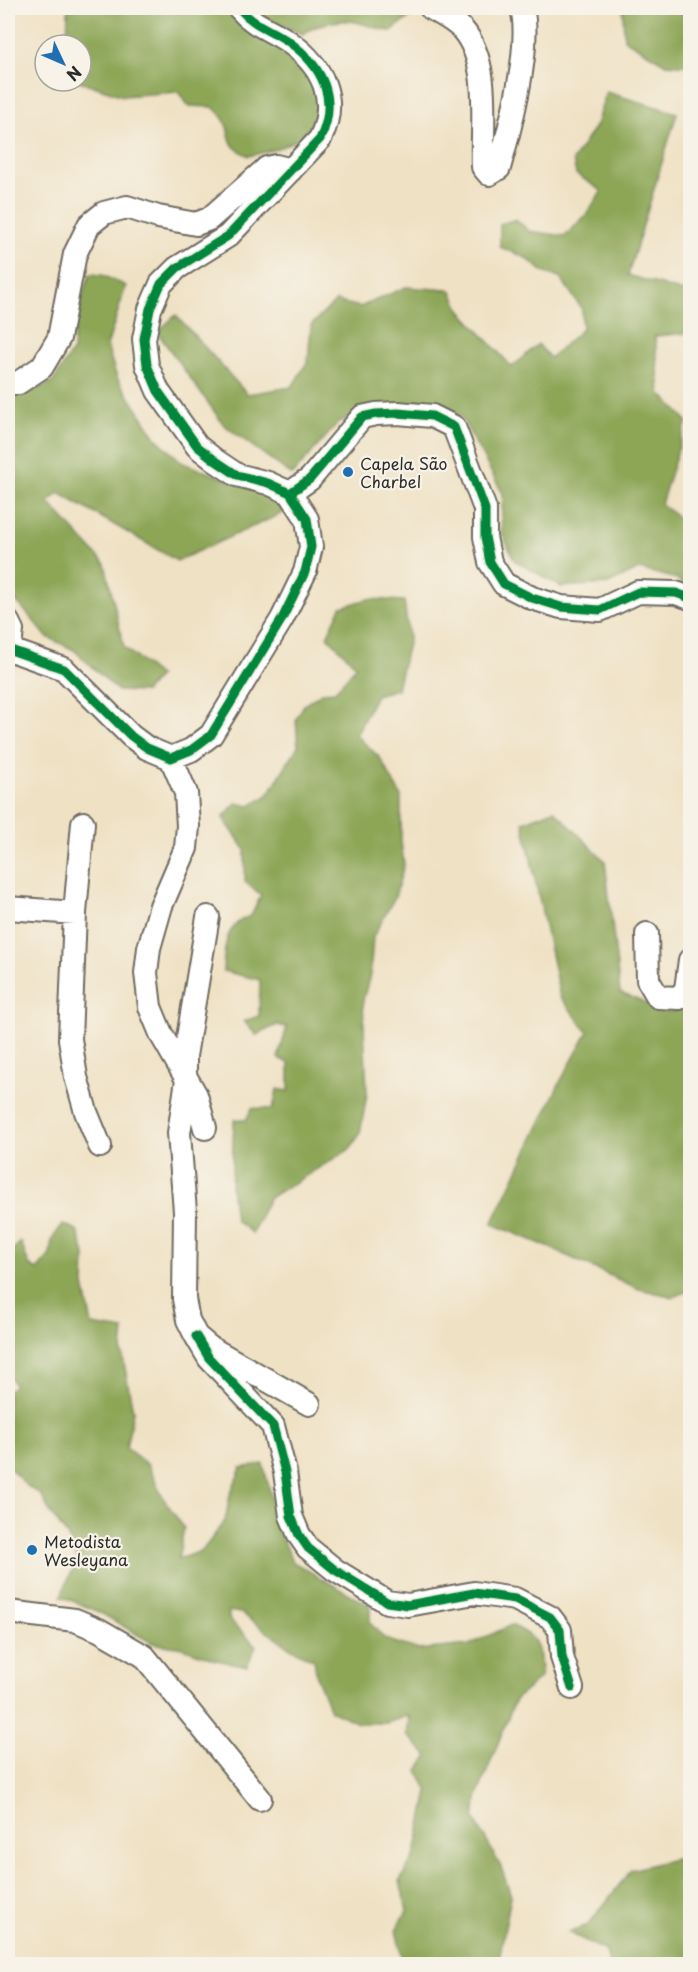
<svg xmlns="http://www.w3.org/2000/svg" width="698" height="1972" font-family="'Playpen Sans',sans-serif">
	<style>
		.forest { fill: #8ca657; stroke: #5c6841; stroke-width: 1.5 }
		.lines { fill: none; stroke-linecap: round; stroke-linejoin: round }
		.minor-casing { stroke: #706b61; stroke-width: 26 }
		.minor { stroke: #fff; stroke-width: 22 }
		.cycleway-casing { stroke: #f7f3e8; stroke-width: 13 }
		.cycleway { stroke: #00873e; stroke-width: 9 }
		.poi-dot { fill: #1f6fb2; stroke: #f7f3e8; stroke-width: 2 }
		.labels { text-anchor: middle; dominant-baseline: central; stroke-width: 4.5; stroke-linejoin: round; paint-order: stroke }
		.poi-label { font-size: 16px; fill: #2b2b2b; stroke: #f7f3e8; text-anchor: start }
	</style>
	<rect width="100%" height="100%" fill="#f7f3e8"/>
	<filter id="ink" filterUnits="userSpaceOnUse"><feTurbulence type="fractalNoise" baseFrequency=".0167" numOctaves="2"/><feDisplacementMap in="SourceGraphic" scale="12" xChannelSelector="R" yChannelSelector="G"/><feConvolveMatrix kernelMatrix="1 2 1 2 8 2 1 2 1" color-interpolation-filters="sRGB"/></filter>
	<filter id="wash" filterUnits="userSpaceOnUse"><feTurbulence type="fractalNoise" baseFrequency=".008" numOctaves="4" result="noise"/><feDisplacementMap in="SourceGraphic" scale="24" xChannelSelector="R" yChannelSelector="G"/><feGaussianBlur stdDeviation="1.35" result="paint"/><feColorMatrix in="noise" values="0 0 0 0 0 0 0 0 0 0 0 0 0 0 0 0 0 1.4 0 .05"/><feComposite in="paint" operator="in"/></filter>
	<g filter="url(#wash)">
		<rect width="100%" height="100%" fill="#efe1c4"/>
		<!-- forest -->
		<path class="forest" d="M68 8H228L275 42 312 73 321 105 305 136 277 149 249 156C225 144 234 143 225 122 223 117 217 111 213 107L189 106 178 92 123 96 79 81H81V45H67Z
			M253 8H410L413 15 391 31C377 30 363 22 348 21 331 20 316 25 302 34L257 15Z
			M626 8H690V66L666 64 624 39 623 10Z
			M606 92 677 113 628 275 690 294V333L655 336 660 393 687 421 661 504 686 524 690 533V590L677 579 639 569 608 584 561 587 514 560 501 530 503 494 460 415 379 405 339 422 292 475 224 425 157 332 176 315 247 394 292 387 308 361 311 325 336 301 360 307 406 287 451 290 461 311 512 367 538 344 550 358 582 329V309L560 277 545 273 526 258 500 247V224L516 219 529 231 565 236 585 216 602 191 576 174 573 160 596 125Z
			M90 274 102 275 126 286 107 346 117 378 156 438 183 463 276 498 283 513 177 561 59 493 48 502 105 564 124 647 159 676 145 692 118 691 74 650 47 637 20 605 8 595V397L17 398 53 382 73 350 75 315Z
			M368 599 404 601 409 639 397 689 376 695 356 735 380 758 401 796V841L404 865 395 897 373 937 370 975 363 1000 367 1094 360 1134 350 1149 269 1198 252 1233 235 1220 231 1187 234 1120H246L252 1108 273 1109 277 1089 289 1091V1063L278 1058 287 1027 277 1025 256 1035 244 1021 259 1016 260 980 223 971C224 948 225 923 251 916L261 895 245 882V849L223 818 236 803 250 806 268 795 298 746 296 719 304 705 323 692 335 691 356 666 327 636 341 607Z
			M554 810 605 861 620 993 669 1012 688 1007 690 995V1290L674 1297 639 1289 546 1246 492 1224 560 1082 588 1032 560 997 523 822Z
			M63 1224 77 1230 85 1254 84 1285 92 1325 124 1330 122 1352 133 1411 126 1448 148 1465 163 1498 184 1528 178 1559 202 1551 225 1521 230 1495 241 1468 263 1464 282 1537 293 1562 370 1606V1623L385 1639 419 1650 469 1645 511 1625C540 1637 540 1648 541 1677L515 1700 478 1794 474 1818 501 1867 511 1896 498 1964H402V1956L396 1930 407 1911 400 1881 415 1854 428 1792 418 1770 428 1756 407 1735 409 1715 387 1723H358L330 1710 317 1678 314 1660 292 1649 241 1613 229 1611V1619L256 1646 247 1666 216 1660 183 1648 152 1643 101 1613 61 1596 77 1559 68 1537 52 1515 40 1494 27 1486 9 1467 8 1391 15 1385 8 1375V1251L12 1250 21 1242 29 1265 37 1270 50 1255 52 1239Z
			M674 1859 690 1860V1964H609L606 1951 568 1932 588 1925 631 1870Z"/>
	</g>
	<g filter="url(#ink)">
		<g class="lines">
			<defs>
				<path id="minor" d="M431 8C441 14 454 20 462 29 492 63 481 125 483 167L489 174 499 168C510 128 532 47 522 8
					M8 383H18L42 367 59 338 75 254 89 225 104 213 127 207 158 217 196 224 209 219 267 168 276 166 291 170
					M290 493 310 479 362 417 376 414 398 413 432 416 454 427 485 509V537L490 562 504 584 532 598 561 607 600 610 638 592 676 593 690 598
					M8 622 12 630 10 648
					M8 649 64 669 131 736 147 748 171 758 191 750 211 735 282 619 305 572 311 547 307 519 290 493 268 483 237 475 216 461 197 446 158 391 147 365 144 339 150 309 161 284 177 268 228 236 320 139C339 100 323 66 289 42 271 29 255 27 239 8
					M171 758 186 793 188 826 186 848 161 906 149 948 146 973 150 1007 162 1036 196 1095 205 1128
					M83 823 75 913 70 1039 76 1077 86 1112 100 1146
					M8 908 75 913
					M647 934 648 980 658 997 679 998 686 989 690 960
					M185 1073V1056L208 917
					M187 1080 179 1133 185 1212 184 1299 188 1320 196 1336 209 1347 309 1404
					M196 1336 209 1358 273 1426 285 1472 291 1516 299 1535 308 1548 335 1570 387 1602 408 1605 474 1593 515 1599 550 1617 560 1630 562 1657 572 1688
					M8 1612 75 1620 99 1630 144 1656 260 1799"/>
			</defs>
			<!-- minor casing -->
			<use href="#minor" class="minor-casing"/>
			<!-- minor -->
			<use href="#minor" class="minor"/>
			<defs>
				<path id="cycleway" d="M290 493 310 479 362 417 376 414 398 413 432 416 454 427 485 509V537L490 562 504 584 532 598 561 607 600 610 638 592 676 593 690 598
					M8 649 64 669 131 736 147 748 171 758 191 750 211 735 282 619 305 572 311 547 307 519 290 493 268 483 237 475 216 461 197 446 158 391 147 365 144 339 150 309 161 284 177 268 228 236 320 139C339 100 323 66 289 42 271 29 255 27 239 8
					M196 1336 209 1358 273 1426 285 1472 291 1516 299 1535 308 1548 335 1570 387 1602 408 1605 474 1593 515 1599 550 1617 560 1630 562 1657 572 1688"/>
			</defs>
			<!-- cycleway casing -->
			<use href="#cycleway" class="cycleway-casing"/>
			<!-- cycleway -->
			<use href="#cycleway" class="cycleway"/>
		</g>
	</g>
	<!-- markers -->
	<g class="poi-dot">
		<circle cx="348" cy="472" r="6"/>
		<circle cx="32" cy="1550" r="6"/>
	</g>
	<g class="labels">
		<!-- poi labels -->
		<g class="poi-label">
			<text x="360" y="463">Capela São<tspan x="360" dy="18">Charbel</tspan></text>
			<text x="44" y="1541">Metodista<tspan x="44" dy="18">Wesleyana</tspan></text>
		</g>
	</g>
	<!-- margin -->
	<rect width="698" height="1972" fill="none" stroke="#f7f3e8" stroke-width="30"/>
	<!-- north arrow -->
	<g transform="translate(63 63) rotate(134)"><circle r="28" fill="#f7f3e8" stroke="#a5a39c" stroke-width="1.5"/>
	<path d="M0-4.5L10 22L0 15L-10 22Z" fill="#1f6fb2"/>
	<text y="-9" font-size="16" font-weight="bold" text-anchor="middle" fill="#2b2b2b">N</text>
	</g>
</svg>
